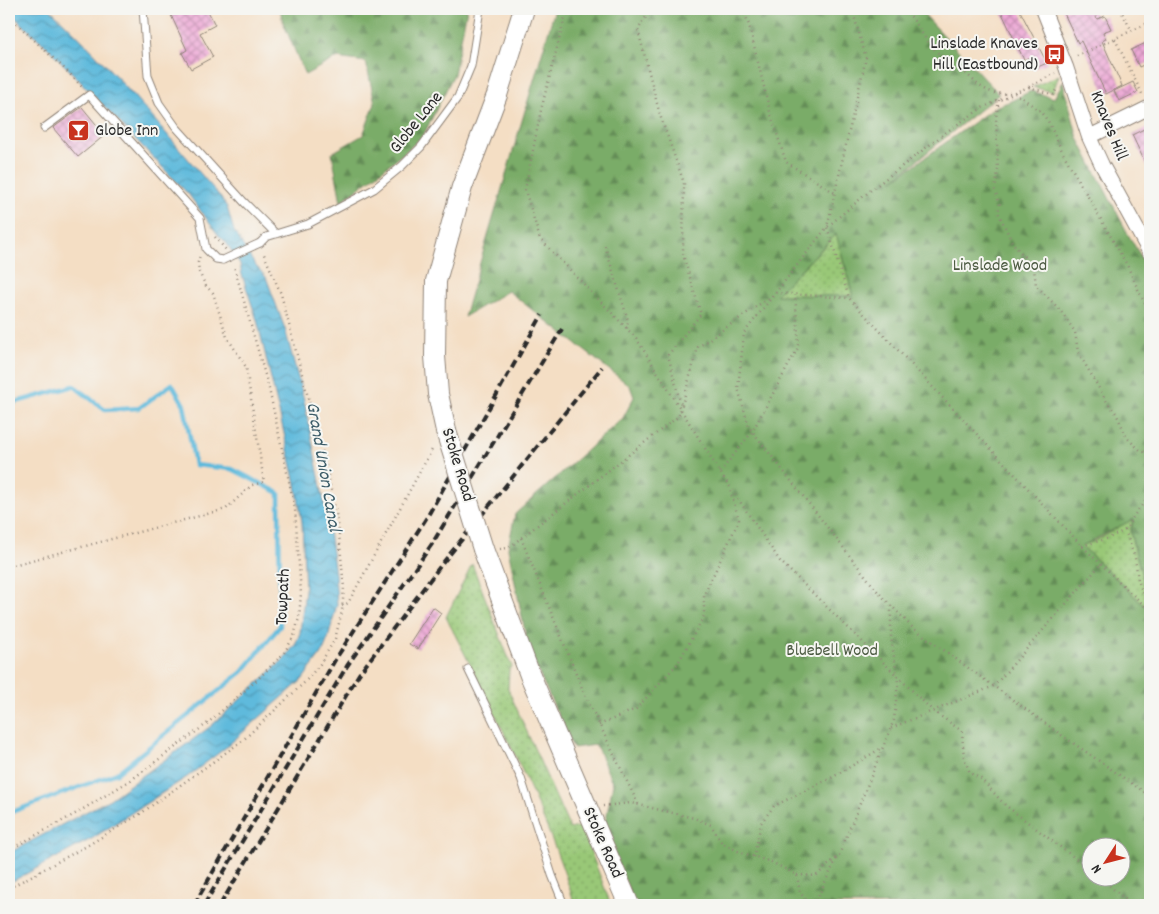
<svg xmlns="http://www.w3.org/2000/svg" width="1159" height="914" font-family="Dekko,sans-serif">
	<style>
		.grass { fill: url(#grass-dots); stroke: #627a51 }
		.forest { fill: url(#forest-firs); stroke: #526c4a; fill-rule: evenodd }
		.water { fill: url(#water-waves); stroke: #447284 }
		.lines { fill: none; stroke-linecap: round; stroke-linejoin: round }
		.stream { stroke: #5ebadc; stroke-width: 4.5 }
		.building { fill: url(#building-cross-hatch) }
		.lane-casing { stroke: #908478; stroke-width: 9 }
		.street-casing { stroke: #908478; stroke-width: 16 }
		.secondary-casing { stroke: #908478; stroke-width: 22 }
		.path { stroke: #908478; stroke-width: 2.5; stroke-dasharray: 1 4; stroke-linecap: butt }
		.lane { stroke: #fff; stroke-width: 7 }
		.street { stroke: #fff; stroke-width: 14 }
		.secondary { stroke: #fff; stroke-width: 20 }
		.rail { stroke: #2b2b2b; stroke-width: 4; stroke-dasharray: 8 4; stroke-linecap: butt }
		.lane-bridge-casing { stroke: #908478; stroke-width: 9; stroke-linecap: butt }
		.secondary-bridge-casing { stroke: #908478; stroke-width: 22; stroke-linecap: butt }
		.lane-bridge { stroke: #fff; stroke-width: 7 }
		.secondary-bridge { stroke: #fff; stroke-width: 20 }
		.labels { text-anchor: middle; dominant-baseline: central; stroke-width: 4; stroke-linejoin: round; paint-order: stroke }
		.poi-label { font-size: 18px; fill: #2b2b2b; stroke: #f6f6f2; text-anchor: end }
		.street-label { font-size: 18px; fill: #2b2b2b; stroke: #f6f6f2 }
		.park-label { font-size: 18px; fill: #4c5a42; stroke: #f6f6f2 }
		.water-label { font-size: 19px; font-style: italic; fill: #3d5d69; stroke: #f6f6f2 }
	</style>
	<defs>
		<pattern id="grass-dots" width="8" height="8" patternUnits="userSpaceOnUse" patternTransform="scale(1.25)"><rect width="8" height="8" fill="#99c877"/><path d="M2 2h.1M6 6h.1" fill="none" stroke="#7da362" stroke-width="1.8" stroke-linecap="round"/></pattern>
		<pattern id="forest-firs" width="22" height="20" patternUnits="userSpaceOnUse" patternTransform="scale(1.25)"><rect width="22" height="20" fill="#7aac68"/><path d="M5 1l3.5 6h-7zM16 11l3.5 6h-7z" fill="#648c56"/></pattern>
		<pattern id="water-waves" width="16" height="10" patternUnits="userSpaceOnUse" patternTransform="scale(1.25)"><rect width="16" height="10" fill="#5ebadc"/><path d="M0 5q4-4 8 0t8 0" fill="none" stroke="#4e97b3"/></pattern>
		<pattern id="building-cross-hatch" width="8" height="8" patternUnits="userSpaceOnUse" patternTransform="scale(1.25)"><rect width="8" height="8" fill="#eda8d5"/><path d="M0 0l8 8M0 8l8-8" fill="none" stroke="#c089ad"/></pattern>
	</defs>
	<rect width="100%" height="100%" fill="#f6f6f2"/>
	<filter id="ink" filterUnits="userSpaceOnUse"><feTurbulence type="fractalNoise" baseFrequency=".02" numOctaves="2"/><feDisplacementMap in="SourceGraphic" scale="10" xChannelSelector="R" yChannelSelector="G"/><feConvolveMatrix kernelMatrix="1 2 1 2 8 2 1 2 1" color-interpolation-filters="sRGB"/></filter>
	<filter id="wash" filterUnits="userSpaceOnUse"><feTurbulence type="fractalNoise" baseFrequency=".0096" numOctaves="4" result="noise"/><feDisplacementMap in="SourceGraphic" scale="20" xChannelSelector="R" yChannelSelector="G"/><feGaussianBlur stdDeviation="1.12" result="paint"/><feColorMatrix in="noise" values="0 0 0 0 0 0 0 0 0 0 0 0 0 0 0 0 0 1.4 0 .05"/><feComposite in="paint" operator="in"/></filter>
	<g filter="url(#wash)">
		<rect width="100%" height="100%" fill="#f4dec4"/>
		<!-- grass -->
		<path class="grass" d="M1059 75 1053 92 1033 87Z
			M837 234 853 296 776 295Z
			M1133 519 1130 532 1150 605V611L1081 545C1099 543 1116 526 1133 519Z
			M472 564 512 667 509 669 508 689 570 829 581 826 611 905H575C544 805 493 710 446 617Z"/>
		<!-- forest -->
		<path class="forest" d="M280 9H467L454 74 423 136 404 153 341 202 332 153 363 135 375 103 366 62 336 58 305 75 283 22Z
			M555 9H919L999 94 892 181 995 107 1011 101 1031 91 1054 98 1063 82 1078 138 1129 236 1150 272V605L1130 532 1134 519 1082 546 1150 611V905H635L604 829 613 784 596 745 573 748 529 651 508 548 515 514 623 418 634 397 630 386 508 291 464 317ZM836 234 853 296 777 295V294ZM1092 846H1122V876H1092Z"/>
		<!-- water -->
		<path class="water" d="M9 9H50C111 66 164 131 218 194L227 207 234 231 255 265 266 277 285 329 304 400 327 517 335 574 337 604 328 639 322 653 302 680 224 749 187 777 93 838 9 883V853L110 799 180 749 211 726 282 661 295 645 300 633 305 590 302 522 295 479 257 320 242 275 240 264 225 241 219 236 189 195 49 49 9 12Z"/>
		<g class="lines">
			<!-- stream -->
			<path class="stream" d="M9 404 74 386 105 410 139 408 172 384 184 405 195 465 232 469 279 493 280 626 242 672 117 773 9 813"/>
		</g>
		<g id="blocks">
			<!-- building -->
			<path class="building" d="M179 9H207L215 25 200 33 213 57 191 69 182 53 187 50 170 13Z
				M1000 9H1019L1047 63 1033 69 1028 58 1024 60Z
				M1062 9H1092L1097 19 1105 16 1111 29 1103 32 1106 39 1102 41 1122 86 1106 94 1081 41 1078 43Z
				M1150 41V62L1139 67 1131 50Z
				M1133 82 1138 92 1119 101 1114 91Z
				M82 107 105 135 78 157 53 128Z
				M1150 126V173L1132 135Z
				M433 607 441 613 418 649 409 644Z"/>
		</g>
	</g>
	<g filter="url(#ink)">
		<use href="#blocks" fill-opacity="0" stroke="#908478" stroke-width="1"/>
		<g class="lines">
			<defs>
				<path id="lane" d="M143 9 148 76 159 103 176 127 244 202 276 234
					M44 128 89 95 200 218 206 249 216 259 223 260
					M260 243 266 237 308 224 374 189 402 166 421 147 458 97 471 66 480 9
					M468 669 521 778 552 875 564 905"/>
				<path id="street" d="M1043 9 1066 67 1089 137 1102 165 1150 253
					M1089 137 1150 107"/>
				<path id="secondary" d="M446 431 438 394 435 356 436 281 462 187 497 95 524 9
					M483 549 530 675 629 905"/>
			</defs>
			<!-- lane casing -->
			<use href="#lane" class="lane-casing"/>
			<!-- street casing -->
			<use href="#street" class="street-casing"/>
			<!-- secondary casing -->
			<use href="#secondary" class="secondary-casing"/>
			<!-- path -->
			<path class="path" d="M567 9 541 110 525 190 540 239 636 338 720 472 780 561 933 711 962 731 964 758 970 773 981 779 1005 805 1092 871
				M651 9 638 30 660 115 684 183 683 255 701 314 668 355 681 405
				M743 9 749 25 770 112 786 162 835 193
				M852 9 866 58 827 227 849 298 1082 546 1150 611
				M904 9C915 19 920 32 929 43 941 58 950 62 965 73 971 77 976 84 983 88 1007 103 1032 85 1055 73
				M1120 9 1132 31
				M9 16 70 74 83 88
				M1115 39 1143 96
				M1077 56 1150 22
				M1029 87 1054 95 1057 87
				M999 100 996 117 998 171 995 190 1000 205 998 212 1012 242 1034 269 1036 285 1060 310 1075 332 1078 352 1107 402 1116 413 1127 438 1140 450 1150 454
				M215 237 226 250
				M605 246 628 320 627 329
				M1150 312 1141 296 1127 265 1063 153 1048 121 1039 110 1015 93 982 108 949 130 871 190 827 227 744 333 738 388 749 427 878 592 913 628 1060 734 1150 796
				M720 472 752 432 799 346 795 295
				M1125 530 1135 558 1138 580 1149 609
				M521 538 584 693 638 804
				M1082 546 1109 538 1125 530 1135 514 1150 495
				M500 549 508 548 679 416 698 347 776 293 849 298
				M9 566 226 509 252 485 264 482 246 367 227 337 213 293 206 286 199 272 198 262 200 255
				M342 606 348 603 433 448
				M599 725 636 709 678 663 704 616V595L739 520 730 489
				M891 728 994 686 1101 564
				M603 806 631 803 694 818 711 825 722 843 740 852 771 862 797 875 800 893 811 905
				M9 850 75 814 131 780 208 723 259 678 284 653 294 636 299 618 301 593 295 509 269 389 234 266
				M754 857 761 823 774 806 833 777 880 749
				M797 875 816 876 839 855 894 720 898 683 891 637V606
				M1098 876 1132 905
				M9 888 85 847 140 814 242 741 305 682 320 664 335 639 342 611 344 588 338 523 326 466 281 294 263 252
				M814 905 838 856"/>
			<!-- lane -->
			<use href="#lane" class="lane"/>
			<!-- street -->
			<use href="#street" class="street"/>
			<!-- secondary -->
			<use href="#secondary" class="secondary"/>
			<!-- rail -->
			<path class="rail" d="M194 905 335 660 427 517 542 315
				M204 905 347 666 432 544 562 329
				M220 905 359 674 441 565 602 367"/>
			<defs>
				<path id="lane-bridge" d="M223 260 260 243"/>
				<path id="secondary-bridge" d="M446 431 483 549"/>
			</defs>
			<!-- lane-bridge casing -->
			<use href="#lane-bridge" class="lane-bridge-casing"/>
			<!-- secondary-bridge casing -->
			<use href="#secondary-bridge" class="secondary-bridge-casing"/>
			<!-- lane-bridge -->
			<use href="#lane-bridge" class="lane-bridge"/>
			<!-- secondary-bridge -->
			<use href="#secondary-bridge" class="secondary-bridge"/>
		</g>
	</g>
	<!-- icons -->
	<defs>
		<symbol id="bus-square" viewBox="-11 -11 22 22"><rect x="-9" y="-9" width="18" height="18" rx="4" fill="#c8321e" stroke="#f6f6f2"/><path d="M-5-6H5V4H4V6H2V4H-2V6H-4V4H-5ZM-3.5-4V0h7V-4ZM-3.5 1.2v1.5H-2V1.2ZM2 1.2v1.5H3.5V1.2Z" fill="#fff"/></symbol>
		<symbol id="bar-square" viewBox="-11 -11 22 22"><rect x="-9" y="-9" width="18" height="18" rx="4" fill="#c8321e" stroke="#f6f6f2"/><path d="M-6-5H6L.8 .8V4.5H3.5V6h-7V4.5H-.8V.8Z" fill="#fff"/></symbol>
	</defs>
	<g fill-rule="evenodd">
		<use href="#bus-square" x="1042" y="42" width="25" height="25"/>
		<use href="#bar-square" x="66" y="118" width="25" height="25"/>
	</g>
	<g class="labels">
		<!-- poi labels -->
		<g class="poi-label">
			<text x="1038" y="44">Linslade Knaves<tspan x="1038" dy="21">Hill (Eastbound)</tspan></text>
			<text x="95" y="131" text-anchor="start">Globe Inn</text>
		</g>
		<!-- street labels -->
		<g class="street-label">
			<text transform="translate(417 123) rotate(-51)">Globe Lane</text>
			<text transform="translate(1108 126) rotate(68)">Knaves Hill</text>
			<text transform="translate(457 465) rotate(73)">Stoke Road</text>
			<text transform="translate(284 597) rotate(-87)">Towpath</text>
			<text transform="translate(602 843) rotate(66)">Stoke Road</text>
		</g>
		<!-- park labels -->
		<g class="park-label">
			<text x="1000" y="266">Linslade Wood</text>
			<text x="832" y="651">Bluebell Wood</text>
		</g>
		<!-- water labels -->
		<g class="water-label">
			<text transform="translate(322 467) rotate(80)">Grand Union Canal</text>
		</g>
	</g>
	<!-- margin -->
	<rect width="1159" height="914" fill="none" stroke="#f6f6f2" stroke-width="30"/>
	<!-- north arrow -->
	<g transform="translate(1106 862) rotate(234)"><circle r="24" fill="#f6f6f2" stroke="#a5a5a2"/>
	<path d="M0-4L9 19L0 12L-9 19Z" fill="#c8321e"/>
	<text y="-8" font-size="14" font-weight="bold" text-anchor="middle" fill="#2b2b2b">N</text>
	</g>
</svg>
